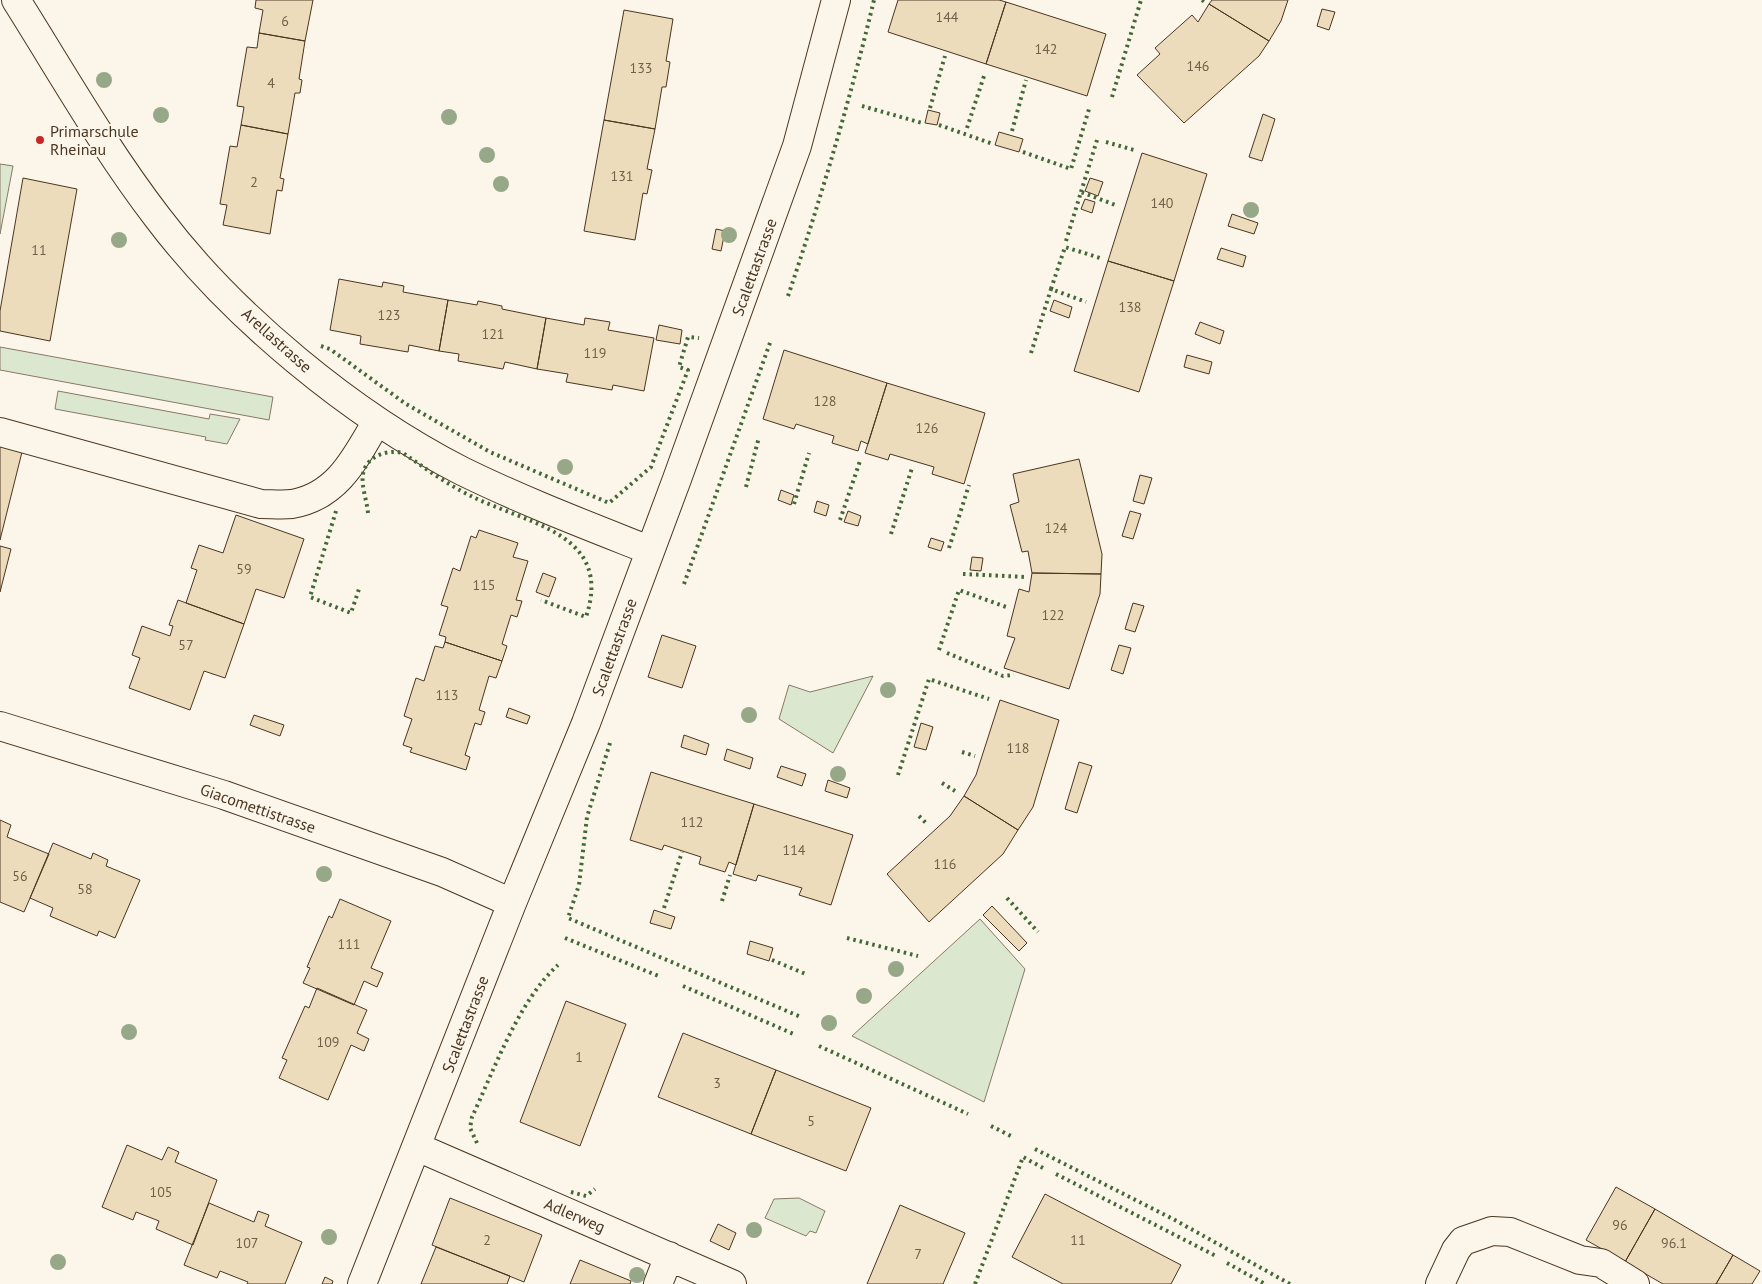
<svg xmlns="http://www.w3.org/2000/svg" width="1762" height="1284" font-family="'PT Sans',sans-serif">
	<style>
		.green { fill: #dce7d0; stroke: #887966 }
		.building { fill: #ecdcbc; stroke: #4a3520 }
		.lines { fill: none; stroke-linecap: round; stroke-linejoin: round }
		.minor-casing { stroke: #4a3520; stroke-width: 30 }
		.minor { stroke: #fbf6e9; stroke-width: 28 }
		.hedge { stroke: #436837; stroke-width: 4; stroke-dasharray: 2.5 4; stroke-linecap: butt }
		.tree { fill: #96a887 }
		.poi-dot { fill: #c62828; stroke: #fbf6e9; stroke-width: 2 }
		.labels { text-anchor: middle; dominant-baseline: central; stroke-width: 4; stroke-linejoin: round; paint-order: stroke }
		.number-label { font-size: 14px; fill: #725f47 }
		.poi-label { font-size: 16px; fill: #4a3520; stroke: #fbf6e9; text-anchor: start }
		.street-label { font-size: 16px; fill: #4a3520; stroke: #fbf6e9 }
	</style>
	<rect width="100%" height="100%" fill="#fbf6e9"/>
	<!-- green -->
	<path class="green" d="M0 164 13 166 0 234Z
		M0 347 273 397 269 420 0 370Z
		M58 391 209 419 210 414 240 419 227 444 205 440 206 437 55 409Z
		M873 676 833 753 779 719 789 685 810 692Z
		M980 919 1025 969 984 1102 852 1036Z
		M799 1198 825 1211 816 1233 810 1231 806 1236 765 1218 774 1199Z"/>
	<!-- building -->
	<path class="building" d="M256 0H313L305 41 259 33 263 10 255 8Z
		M898 0H999L1006 2 986 64 888 32Z
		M1212 0H1288L1281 21 1269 41 1209 4Z
		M1006 2 1106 34 1087 96 986 64Z
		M1209 4 1269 41 1259 56 1184 123 1137 75 1160 54 1155 48 1192 15 1198 22Z
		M1322 9 1335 12 1329 30 1317 26Z
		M624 10 673 19 666 61 670 62 666 87H662L655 129 604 120Z
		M259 33 305 41 299 79 302 80 300 93H295L288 134 241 125 244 107 237 106 247 47 257 48Z
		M928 110 940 113 937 125 925 123Z
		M1263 114 1275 119 1262 161 1249 157Z
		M604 120 655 129 647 169 652 170 647 194 643 193 635 240 584 231Z
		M241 125 288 134 280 178 284 179 282 191 277 190 270 234 223 225 227 205 220 204 230 146 237 147Z
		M999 132 1023 139 1019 152 995 145Z
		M1142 153 1207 174 1174 281 1108 261Z
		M23 178 77 189 50 341 0 331V311Z
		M1090 178 1103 182 1098 196 1085 191Z
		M1085 199 1095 202 1092 213 1081 209Z
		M1232 214 1258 223 1254 234 1228 226Z
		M716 229 725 231 721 251 712 249Z
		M1221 248 1246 256 1243 267 1217 259Z
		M1108 261 1174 281 1139 392 1074 371Z
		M339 279 382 287 383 282 404 286 403 292 448 300 439 351 409 345 408 352 360 344 361 336 330 330Z
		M448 300 477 305 478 301 502 306V309L546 318 537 369 505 362 503 369 458 361 459 354 439 351Z
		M1054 300 1072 307 1069 318 1050 311Z
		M546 318 584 325 585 318 610 322 608 330 654 338 644 391 613 385 612 390 566 382 568 374 537 369Z
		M1200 322 1224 331 1220 344 1195 334Z
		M659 325 682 330 680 344 656 340Z
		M784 350 887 383 868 444 861 441 858 451 832 443 834 436 796 424 794 429 763 419Z
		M1187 355 1212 362 1209 374 1184 367Z
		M887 383 985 413 964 484 932 474 934 467 890 454 888 460 865 453Z
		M0 442 23 448 0 540Z
		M1079 459 1102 554 1101 574 1032 573 1028 551 1022 552 1010 505 1019 502 1013 474Z
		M1140 475 1152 478 1144 504 1133 501Z
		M781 490 794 495 791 505 778 500Z
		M817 501 829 505 826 516 814 512Z
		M848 511 861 516 858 526 844 522Z
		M1130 511 1141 514 1133 539 1122 536Z
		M236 515 304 539 284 598 256 589 244 624 186 603 197 570 191 568 199 545 223 553Z
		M479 530 518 543 513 557 528 561 516 600 522 601 517 617 511 615 502 644 507 646 502 661 445 642 446 637 439 635 448 607 441 605 453 568 460 571 471 536 476 538Z
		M931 538 944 542 941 551 928 547Z
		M0 546 11 549 0 592Z
		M972 557 983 558 981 571 970 570Z
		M543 573 556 578 549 597 536 592Z
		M1032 573 1101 574 1100 594 1069 689 1004 668 1015 638 1007 636 1019 589 1029 592Z
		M178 600 244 624 225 678 204 671 190 710 129 688 140 658 132 655 142 626 170 636 173 626 169 625Z
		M1133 603 1144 606 1135 632 1125 629Z
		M662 635 696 646 682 688 648 677Z
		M445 642 502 661 496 678 489 676 479 710 485 712 481 725 475 723 465 755 470 757 466 770 410 752 412 748 403 745 412 719 404 716 416 678 424 681 435 646 443 648Z
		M1119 645 1131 648 1123 674 1111 670Z
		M1000 700 1059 720 1033 807 1018 830 964 796 976 775Z
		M509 708 530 716 527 724 506 717Z
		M254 715 284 725 280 736 250 725Z
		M921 723 933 727 926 750 914 747Z
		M684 735 709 744 706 755 681 747Z
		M727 749 753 758 750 769 724 760Z
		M1079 762 1092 766 1077 813 1065 809Z
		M781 766 806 774 802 786 777 777Z
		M651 772 754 804 736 865 729 862 725 872 699 864 701 857 664 845 662 850 630 840Z
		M828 780 850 788 847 798 825 791Z
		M964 796 1018 830 1003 854 929 922 887 874 950 816Z
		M754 804 853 835 831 905 799 895 802 888 758 875 756 881 733 874Z
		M0 820 11 825 7 837 49 854 24 912 0 902Z
		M53 843 91 859 93 853 108 860 106 866 140 880 115 938 99 931 97 936 50 916 53 908 30 898Z
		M340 899 391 921 371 968 383 973 377 987 364 981 354 1005 303 983 310 968 307 967 329 916 332 918Z
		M992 906 1027 943 1019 951 983 915Z
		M654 910 675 917 671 929 650 923Z
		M750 941 773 948 769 961 747 954Z
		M317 988 367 1010 357 1033 369 1039 364 1051 351 1045 328 1100 279 1078 287 1060 282 1058 305 1006 309 1008Z
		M566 1001 626 1024 580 1146 520 1122Z
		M683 1033 776 1070 751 1134 658 1097Z
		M776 1070 871 1108 846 1171 751 1134Z
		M127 1145 162 1160 168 1147 179 1152 175 1162 217 1180 193 1245 156 1229 159 1221 136 1212 133 1220 102 1207Z
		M1616 1187 1655 1209 1625 1262 1586 1240Z
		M1045 1194 1181 1265 1171 1284H1063L1012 1257Z
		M450 1198 542 1235 524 1282 432 1245Z
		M209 1203 254 1222 258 1211 269 1215 265 1226 302 1242 285 1284H247L248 1282 220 1271 217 1278 184 1265Z
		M900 1205 965 1233 943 1284H867Z
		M1655 1209 1733 1255 1716 1284H1663L1625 1262Z
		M718 1224 736 1233 729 1250 710 1241Z
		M436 1247 510 1276 507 1284H421Z
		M1733 1255 1760 1271 1752 1284H1716Z
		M580 1260 631 1281 630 1284H570Z
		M325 1277 333 1281 332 1284H322Z"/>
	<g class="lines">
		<defs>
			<path id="minor" d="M16 0C62 73 105 149 158 218 232 316 352 415 462 471 523 501 586 525 649 550
				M0 432 261 504C271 504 282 505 292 504 338 496 356 457 377 421
				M0 726 224 795 442 872 512 903
				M417 1147 732 1284
				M362 1284 512 903 586 723 677 479 797 146 836 0
				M658 1284 669 1256
				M1440 1284 1456 1250 1463 1241 1492 1231 1510 1232 1580 1260 1601 1263 1635 1284"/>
		</defs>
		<!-- minor casing -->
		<use href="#minor" class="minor-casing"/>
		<!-- minor -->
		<use href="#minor" class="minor"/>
		<!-- hedge -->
		<path class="hedge" d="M1202 0 1205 2
			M1112 97 1141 0
			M862 106 922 123
			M930 108 945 56
			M939 125 993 144
			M967 128 984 76
			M1012 131 1026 80
			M1106 142 1134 150
			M1023 152 1071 169 1089 109
			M1081 192 1097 140
			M1066 241 1081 192 1118 206
			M1051 289 1065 247 1100 258
			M788 296C821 198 850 100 874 0
			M321 346 330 349 406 404 490 452 609 503 651 467 688 370 679 367 688 337 699 338
			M1031 353 1051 289 1086 302
			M746 487 759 437
			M794 504 809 453
			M336 511 310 597 351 613 359 589
			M368 513C367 501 361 486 363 474 366 456 388 449 403 453 425 468 448 485 471 496 527 524 614 533 586 617L541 600
			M840 520 860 461
			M891 534 912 468
			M949 548 969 485
			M963 574 1026 577
			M684 584 771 340
			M939 650 959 590 1009 608
			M947 653 1003 676 1014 675
			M610 743 587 817 579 885 568 918 801 1017
			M962 752 975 756
			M898 775 929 679 989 699
			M942 783 955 791
			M919 816 927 824
			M1007 898 1038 932
			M722 901 730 875
			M664 908 682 852
			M565 938 661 977
			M847 938 918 956
			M772 960 808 975
			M683 986 796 1035
			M819 1046 968 1114
			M991 1126 1013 1137
			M477 1143 470 1128 472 1117C494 1070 519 1000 558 965
			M1035 1149 1173 1219 1290 1284
			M1056 1174 1216 1256
			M571 1192 586 1196 595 1189
			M1227 1263 1265 1284
			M975 1284 1023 1157 1045 1169"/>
	</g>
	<!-- trees -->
	<g class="tree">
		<circle cx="104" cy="80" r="8"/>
		<circle cx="161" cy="115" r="8"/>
		<circle cx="449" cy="117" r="8"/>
		<circle cx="487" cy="155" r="8"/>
		<circle cx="501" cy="184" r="8"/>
		<circle cx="1251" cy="210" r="8"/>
		<circle cx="729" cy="235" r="8"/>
		<circle cx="119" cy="240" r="8"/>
		<circle cx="565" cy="467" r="8"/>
		<circle cx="888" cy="690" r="8"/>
		<circle cx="749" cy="715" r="8"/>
		<circle cx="838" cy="774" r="8"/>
		<circle cx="324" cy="874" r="8"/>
		<circle cx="896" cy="969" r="8"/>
		<circle cx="864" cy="996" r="8"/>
		<circle cx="829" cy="1023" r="8"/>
		<circle cx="129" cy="1032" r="8"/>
		<circle cx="754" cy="1230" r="8"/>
		<circle cx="329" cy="1237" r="8"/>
		<circle cx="58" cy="1262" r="8"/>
		<circle cx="637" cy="1275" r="8"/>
	</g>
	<!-- markers -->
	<circle class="poi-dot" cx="40" cy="140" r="5"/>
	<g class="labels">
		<!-- number labels -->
		<g class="number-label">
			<text x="947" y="17">144</text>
			<text x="285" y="21">6</text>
			<text x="1046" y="49">142</text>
			<text x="1198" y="66">146</text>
			<text x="641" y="68">133</text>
			<text x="271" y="83">4</text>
			<text x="622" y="176">131</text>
			<text x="254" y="182">2</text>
			<text x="1162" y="203">140</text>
			<text x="39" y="250">11</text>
			<text x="1130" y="307">138</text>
			<text x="389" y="315">123</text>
			<text x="493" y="334">121</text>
			<text x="595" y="353">119</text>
			<text x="825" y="401">128</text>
			<text x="927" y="428">126</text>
			<text x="1056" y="528">124</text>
			<text x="244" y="569">59</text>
			<text x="484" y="585">115</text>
			<text x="1053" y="615">122</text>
			<text x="186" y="645">57</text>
			<text x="447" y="695">113</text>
			<text x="1018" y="748">118</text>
			<text x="692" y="822">112</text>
			<text x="794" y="850">114</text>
			<text x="945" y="864">116</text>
			<text x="20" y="876">56</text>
			<text x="85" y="889">58</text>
			<text x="349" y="944">111</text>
			<text x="328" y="1042">109</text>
			<text x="579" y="1057">1</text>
			<text x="717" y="1083">3</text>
			<text x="811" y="1121">5</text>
			<text x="161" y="1192">105</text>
			<text x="1620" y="1225">96</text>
			<text x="487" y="1240">2</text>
			<text x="1078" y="1240">11</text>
			<text x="247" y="1243">107</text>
			<text x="1674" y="1243">96.1</text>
			<text x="918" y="1254">7</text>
		</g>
		<!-- poi labels -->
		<g class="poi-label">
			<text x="50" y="131">Primarschule<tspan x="50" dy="18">Rheinau</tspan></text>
		</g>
		<!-- street labels -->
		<g class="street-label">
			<text transform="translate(754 267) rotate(-70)">Scalettastrasse</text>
			<text transform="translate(277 340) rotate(42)">Arellastrasse</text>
			<text transform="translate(614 647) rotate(-70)">Scalettastrasse</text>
			<text transform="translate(258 808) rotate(19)">Giacomettistrasse</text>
			<text transform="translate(465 1024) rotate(-69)">Scalettastrasse</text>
			<text transform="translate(575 1215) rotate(23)">Adlerweg</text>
		</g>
	</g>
</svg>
